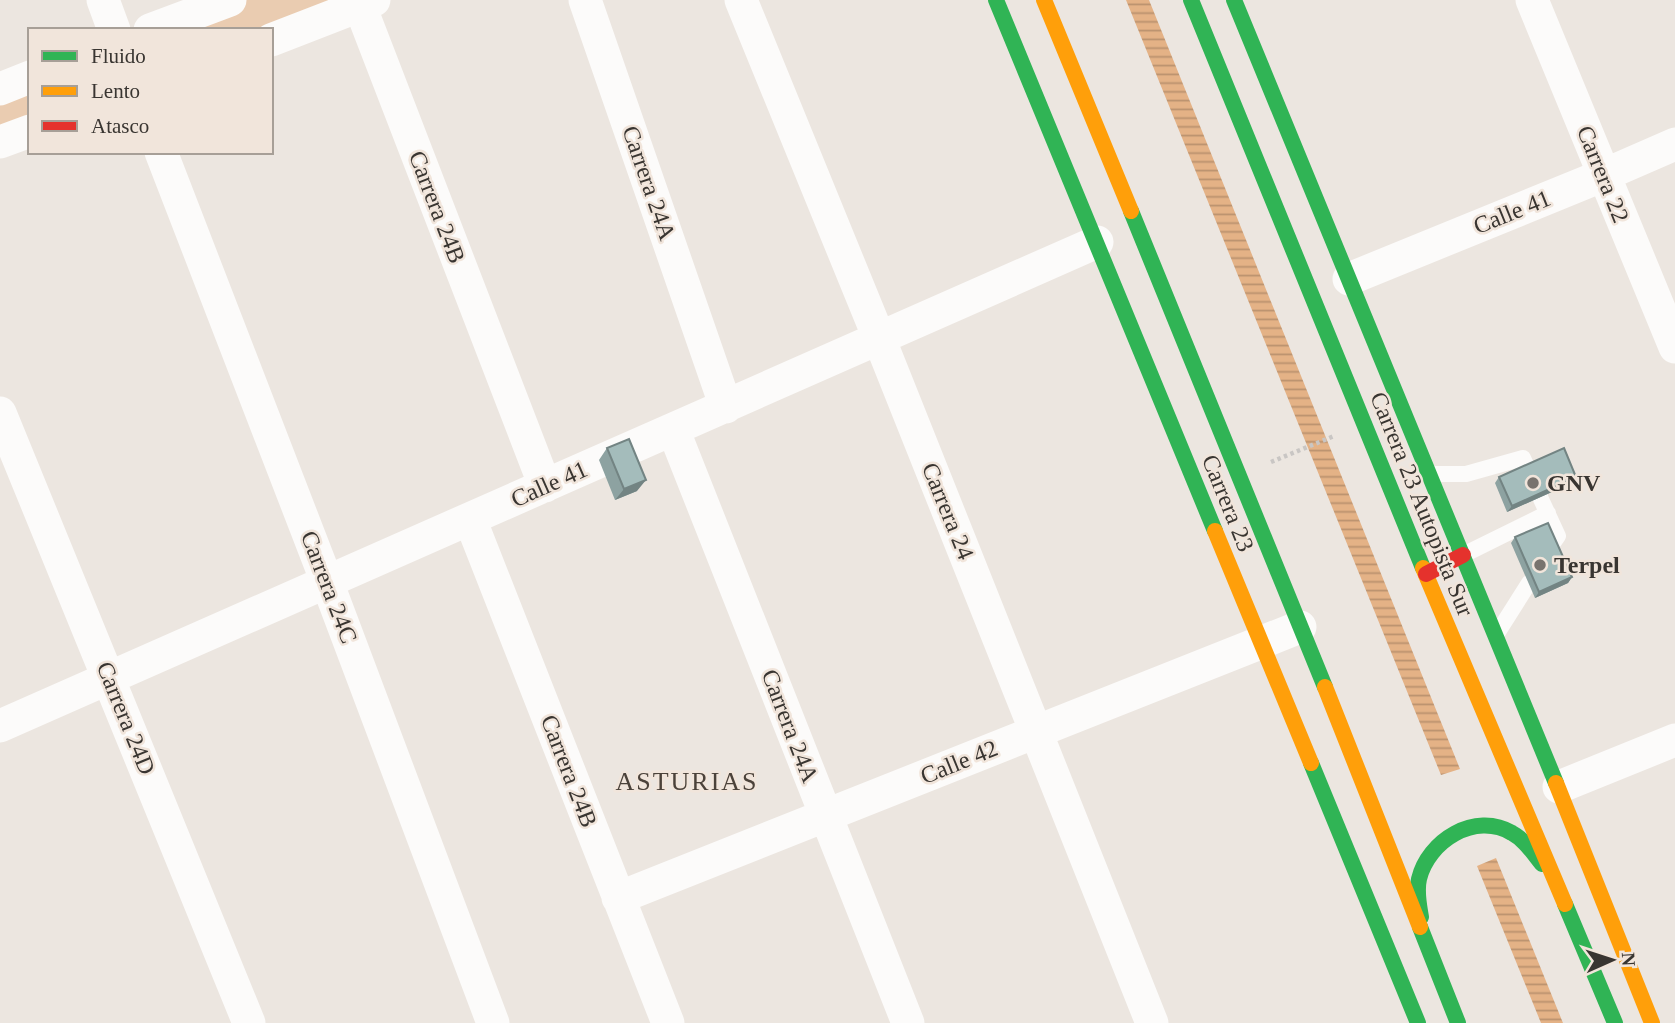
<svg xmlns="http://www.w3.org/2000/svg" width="1675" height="1023" font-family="Georgia,serif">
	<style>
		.grass { fill: #eaccb1 }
		.water { fill: url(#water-rules) }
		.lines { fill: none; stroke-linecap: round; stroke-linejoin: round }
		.path { stroke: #c9c6c4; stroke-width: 4.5; stroke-dasharray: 3.5 3.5; stroke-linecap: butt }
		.lane { stroke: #fcfbfa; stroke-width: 16 }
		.street { stroke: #fcfbfa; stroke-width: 33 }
		.fast { stroke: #30b455; stroke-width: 16 }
		.slow { stroke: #ff9f0a; stroke-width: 16 }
		.jam { stroke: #e5322d; stroke-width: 16 }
		.wall { fill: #8da2a1 }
		.shaded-wall { fill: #738483 }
		.building { fill: #a4bcbb; stroke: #738483; stroke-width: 2 }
		.poi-dot { fill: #78736e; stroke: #f1e5db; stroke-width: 2.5 }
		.labels { text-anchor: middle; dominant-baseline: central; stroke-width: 5; stroke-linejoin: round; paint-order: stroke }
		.street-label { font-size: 24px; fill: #393531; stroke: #f1e5db }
		.poi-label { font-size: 24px; font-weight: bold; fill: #393531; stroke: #f1e5db; text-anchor: start }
		.neighbourhood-label { font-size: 26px; letter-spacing: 2px; fill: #4b423a; stroke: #f1e5db }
	</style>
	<defs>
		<pattern id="water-rules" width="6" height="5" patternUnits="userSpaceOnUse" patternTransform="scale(1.75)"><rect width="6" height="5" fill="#e4b286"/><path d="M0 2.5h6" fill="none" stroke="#ba926e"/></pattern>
	</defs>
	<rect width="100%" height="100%" fill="#ece6e0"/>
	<!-- grass -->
	<path class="grass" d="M230 0H374L271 30H150Z
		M30 77V131L0 142V89Z"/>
	<!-- water -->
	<path class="water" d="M1126 0H1149L1460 769 1441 775Z
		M1496 858 1563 1023H1541L1477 866Z"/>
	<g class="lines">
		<!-- path -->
		<path class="path" d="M1271 462 1334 436"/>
		<!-- lane -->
		<path class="lane" d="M1429 474H1466L1523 458 1528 469
			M1540 497 1558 536 1551 546
			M1463 555 1548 513
			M1498 632 1529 583"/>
		<!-- street -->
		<path class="street" d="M103 0 114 30
			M585 0 726 407
			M741 0 879 338 1152 1023
			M1532 0 1675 347
			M360 6 545 486
			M150 30 230 0
			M271 40 374 0
			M0 89 30 77
			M0 142 30 131
			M161 152 327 582 493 1023
			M1349 279 1604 175 1675 144
			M0 413 249 1023
			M673 429 908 1023
			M470 519 668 1023
			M0 726 1097 242
			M1559 787 1675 740
			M618 898 1300 627"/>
		<!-- fast -->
		<path class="fast" d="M996 0 1215 531
			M1191 0 1423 568
			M1234 0 1556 783
			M1131 211 1325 687
			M1311 763 1418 1023
			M1565 904 1615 1023
			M1421 917C1419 905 1416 892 1419 879 1428 841 1475 811 1512 833 1525 840 1533 853 1542 864
			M1420 927 1458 1023"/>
		<!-- slow -->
		<path class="slow" d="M1044 0 1131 211
			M1215 531 1311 763
			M1423 568 1565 904
			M1325 687 1420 927
			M1556 783 1652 1023"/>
		<!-- jam -->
		<path class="jam" d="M1426 574 1463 555"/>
	</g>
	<!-- wall -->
	<path class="wall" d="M607 448 637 491 615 500 599 460Z
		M1499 477 1572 483 1507 512 1495 483Z
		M1515 537 1572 577 1568 583 1535 598 1511 543Z"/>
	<!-- shaded-wall -->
	<path class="shaded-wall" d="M1576 477 1572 483 1507 512 1512 506Z
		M646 480 637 491 615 500 624 489Z
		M1572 577 1568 583 1535 598 1539 592Z"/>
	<!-- building -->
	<path class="building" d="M629 439 646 480 624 489 607 448Z
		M1564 448 1576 477 1512 506 1499 477Z
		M1548 523 1572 577 1539 592 1515 537Z"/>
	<!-- markers -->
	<g class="poi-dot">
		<circle cx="1533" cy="483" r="7"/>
		<circle cx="1540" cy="565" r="7"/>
	</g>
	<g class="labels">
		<!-- street labels -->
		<g class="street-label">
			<text transform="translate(1603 174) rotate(68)">Carrera 22</text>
			<text transform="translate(649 183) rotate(71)">Carrera 24A</text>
			<text transform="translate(437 207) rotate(69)">Carrera 24B</text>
			<text transform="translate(1512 212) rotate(-22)">Calle 41</text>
			<text transform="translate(549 484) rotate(-24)">Calle 41</text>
			<text transform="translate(1228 503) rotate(68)">Carrera 23</text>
			<text transform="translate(1422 504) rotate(68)">Carrera 23 Autopista Sur</text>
			<text transform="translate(948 511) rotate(68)">Carrera 24</text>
			<text transform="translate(329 587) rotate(69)">Carrera 24C</text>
			<text transform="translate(126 718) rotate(68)">Carrera 24D</text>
			<text transform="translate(790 726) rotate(69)">Carrera 24A</text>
			<text transform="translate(959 762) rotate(-22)">Calle 42</text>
			<text transform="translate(569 771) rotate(69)">Carrera 24B</text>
		</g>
		<!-- poi labels -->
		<g class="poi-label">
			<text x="1547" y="483">GNV</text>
			<text x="1554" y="565">Terpel</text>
		</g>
		<!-- neighbourhood labels -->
		<g class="neighbourhood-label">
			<text x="687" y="781">ASTURIAS</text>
		</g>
	</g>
	<!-- legend -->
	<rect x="28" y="28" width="245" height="126" fill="#f1e5db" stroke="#a79f97" stroke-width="2"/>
	<rect x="42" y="51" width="35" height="10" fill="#30b455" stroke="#a79f97" stroke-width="2"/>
	<text x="91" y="63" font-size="21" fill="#393531">Fluido</text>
	<rect x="42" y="86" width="35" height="10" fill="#ff9f0a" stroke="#a79f97" stroke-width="2"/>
	<text x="91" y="98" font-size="21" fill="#393531">Lento</text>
	<rect x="42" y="121" width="35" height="10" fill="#e5322d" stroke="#a79f97" stroke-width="2"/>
	<text x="91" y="133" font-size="21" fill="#393531">Atasco</text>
	<!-- north arrow -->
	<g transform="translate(1612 960) rotate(87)" stroke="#f1e5db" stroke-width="5" paint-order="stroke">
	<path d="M0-5L12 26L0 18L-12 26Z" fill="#393531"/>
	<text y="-10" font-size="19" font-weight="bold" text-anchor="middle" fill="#393531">N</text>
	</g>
</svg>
